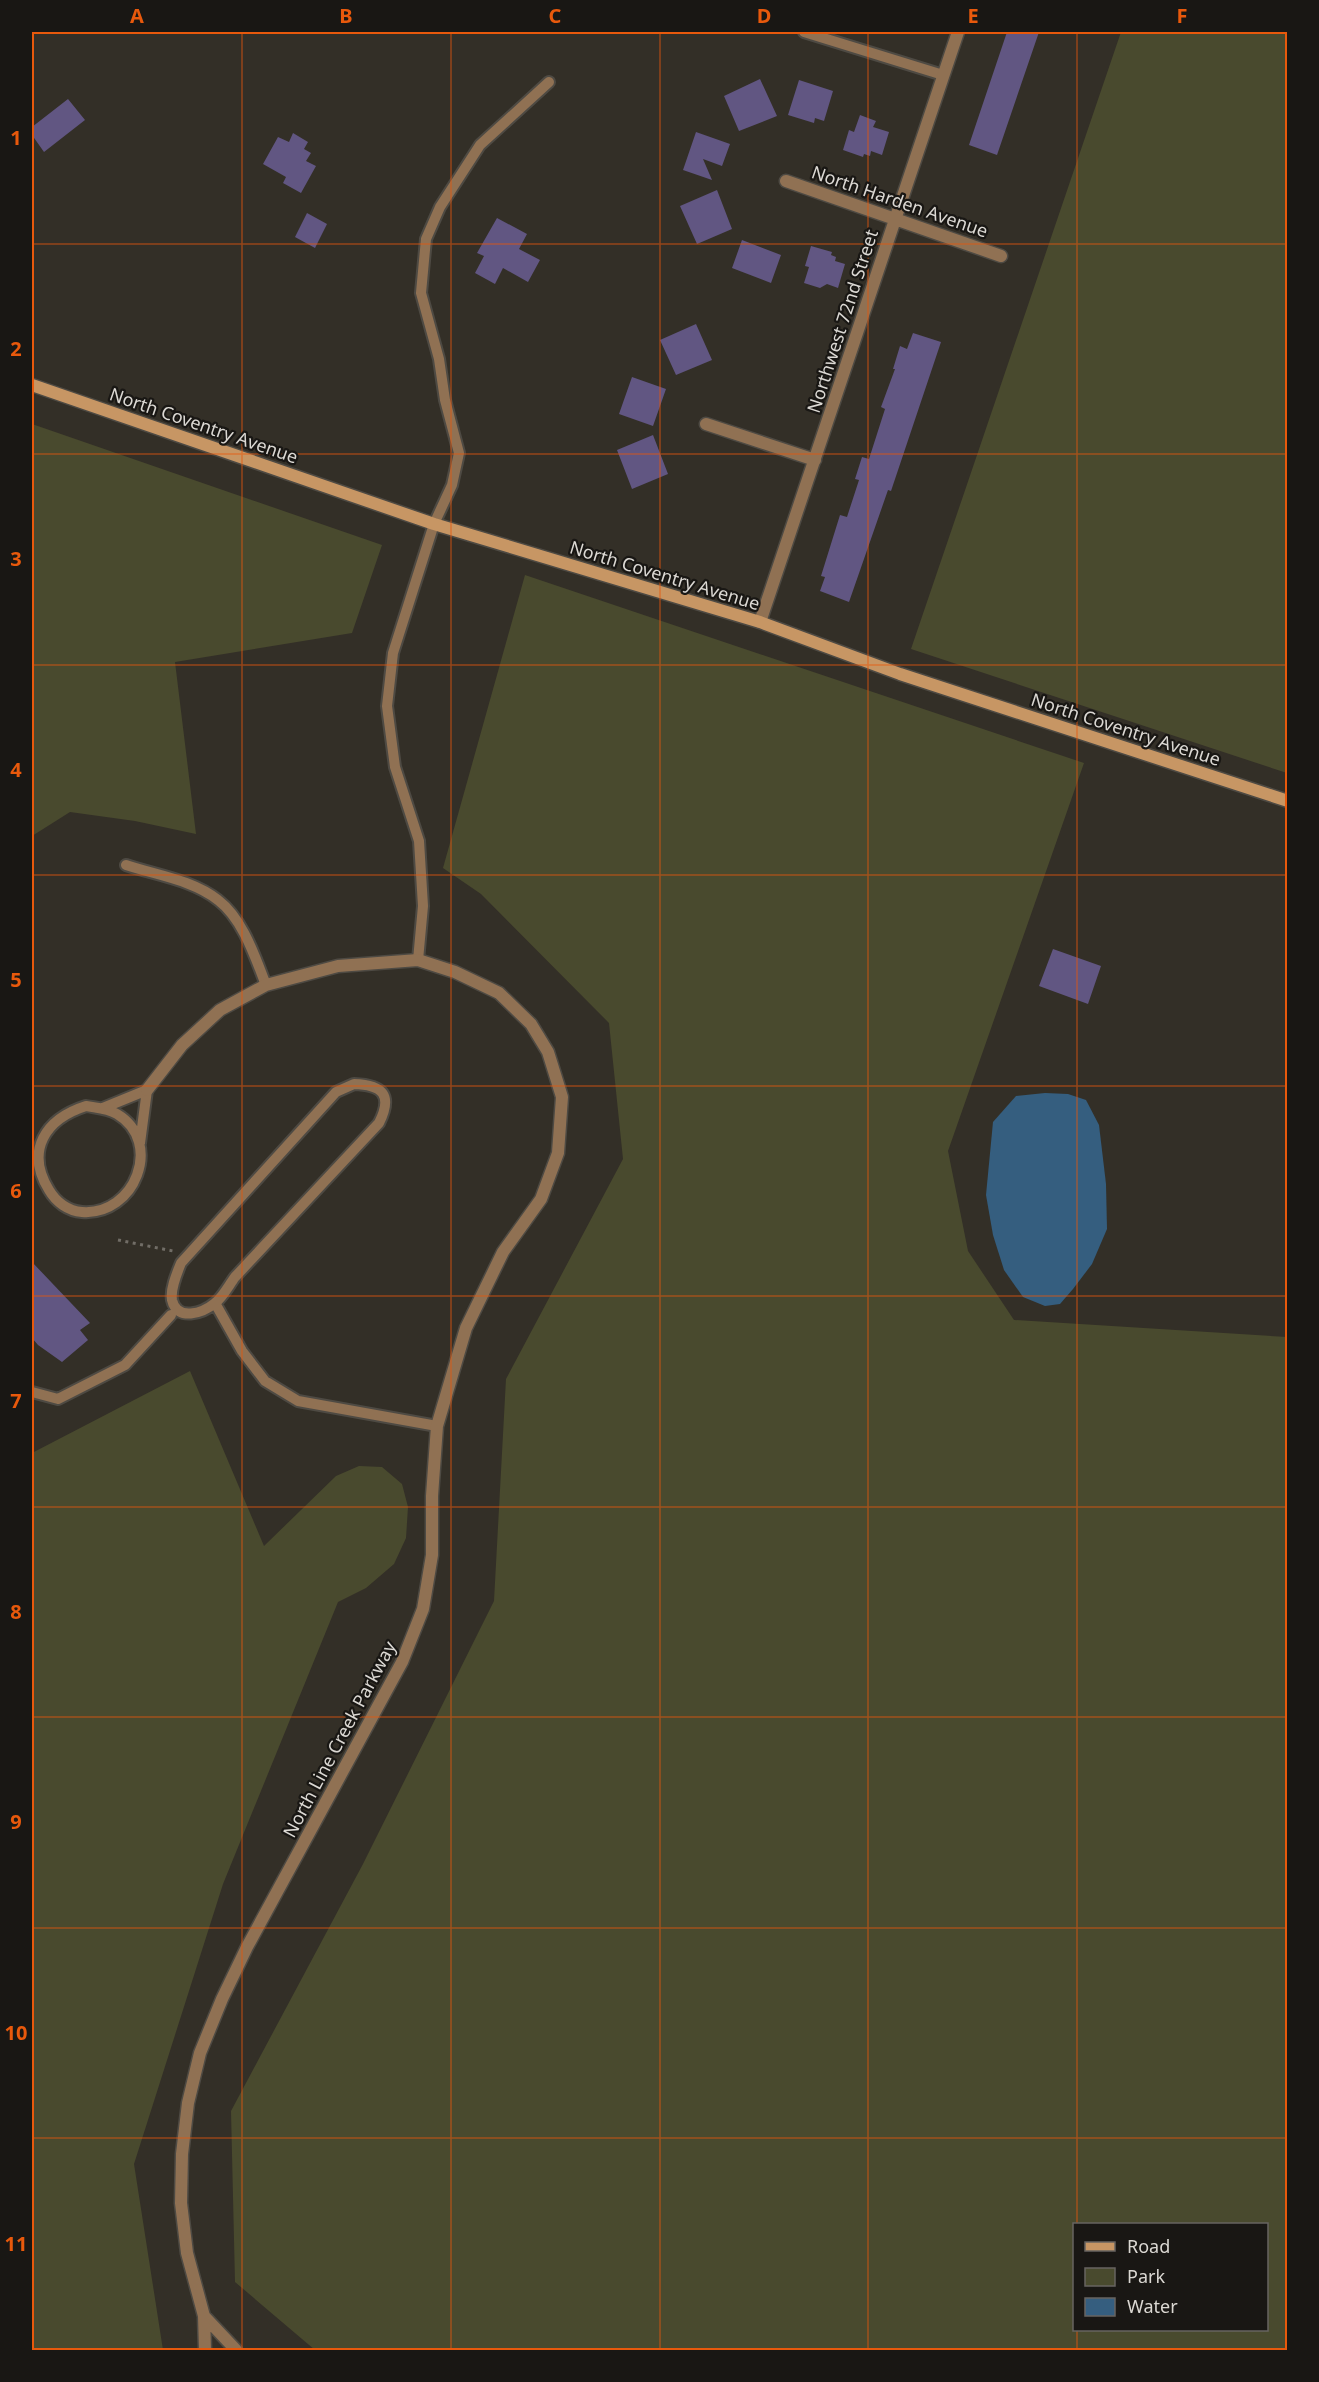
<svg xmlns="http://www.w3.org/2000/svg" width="1319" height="2382" font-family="'Noto Sans',sans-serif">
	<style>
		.green { fill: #494a2e; fill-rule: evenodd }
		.water { fill: #355e7f }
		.building { fill: #615682 }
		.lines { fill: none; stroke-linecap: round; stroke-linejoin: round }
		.lane-casing { stroke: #4e4a43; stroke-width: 14 }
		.street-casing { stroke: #4e4a43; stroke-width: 15 }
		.secondary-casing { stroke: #4e4a43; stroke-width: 15 }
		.path { stroke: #716d66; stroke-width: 3; stroke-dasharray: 3 4.5; stroke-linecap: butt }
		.lane { stroke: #907153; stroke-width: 10 }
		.street { stroke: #907153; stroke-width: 12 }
		.secondary { stroke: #c79664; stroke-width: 12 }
		.grid { fill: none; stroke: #e8590c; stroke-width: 1.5; stroke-opacity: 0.55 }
		.labels { text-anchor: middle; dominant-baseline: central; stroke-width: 4.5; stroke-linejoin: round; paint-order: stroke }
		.street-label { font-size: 18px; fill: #dbd8d3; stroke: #191714 }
		.neatline { fill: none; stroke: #e8590c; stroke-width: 2 }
		.grid-label { font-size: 20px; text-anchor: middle; font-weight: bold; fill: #e8590c }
	</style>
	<rect width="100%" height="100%" fill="#332f27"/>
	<!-- green -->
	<path class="green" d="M1121 32H1287V773L911 649Z
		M32 424 382 545 352 633 175 662 196 834 135 821 70 812 32 836Z
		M525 575 1084 763 948 1151 968 1251 1014 1320 1287 1337V2350H315L235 2282 231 2111 363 1864 494 1601 506 1379 623 1159 609 1023 481 894 443 868ZM1074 2224H1266V2330H1074Z
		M190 1371 264 1546 336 1476 359 1466 382 1467 402 1484 408 1507 406 1538 394 1564 366 1588 338 1602 223 1884 134 2164 163 2350H32V1453Z"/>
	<!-- water -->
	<path class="water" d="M1045 1093 1068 1094 1086 1100 1099 1125 1106 1184 1107 1229 1092 1264 1073 1289 1060 1304 1045 1306 1023 1297 1004 1270 993 1235 986 1195 993 1122 1016 1096Z"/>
	<!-- building -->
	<path class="building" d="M1007 32H1039L997 155 969 145Z
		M760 79 777 116 739 131 724 96Z
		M799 80 833 91 824 121 815 118 814 123 788 115Z
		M68 99 85 120 44 152 32 135V127Z
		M860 115 876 121 873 127 889 132 882 155 871 151 870 156 864 154 863 157 843 150 849 130 854 132Z
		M696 132 730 144 722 166 703 159 712 180 683 170Z
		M293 133 308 142 304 149 311 153 306 161 316 166 301 193 283 183 286 177 263 164 278 137 289 142Z
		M717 190 732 229 697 244 680 206Z
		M307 213 327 224 315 248 295 237Z
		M497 218 527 234 519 249 540 260 528 282 503 268 495 284 475 273 484 256 477 253Z
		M742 240 781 255 771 283 732 268Z
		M811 246 832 252 831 255 836 257 835 261 845 264 838 288 827 284 820 288 804 283 809 267 805 266Z
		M696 324 712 360 676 375 660 340Z
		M913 333 941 342 891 491 888 490 849 602 820 591 825 577 821 576 840 515 847 517 859 480 855 479 862 457 869 459 885 409 881 407 895 369H893L900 346 907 349Z
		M632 377 666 389 653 426 619 414Z
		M653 435 668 474 632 489 617 450Z
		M1053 949 1101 966 1088 1004 1039 986Z
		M32 1262 90 1323 80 1330 88 1340 62 1362 38 1345 32 1338Z"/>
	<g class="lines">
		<defs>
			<path id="lane" d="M804 32 943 75
				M126 865C156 875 193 880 218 900 243 919 255 957 266 985
				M418 960 423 906 419 841 395 767 387 706 393 653 434 524 452 485 459 453 445 400 439 359 421 293 426 239 440 207 480 145 549 82
				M354 1084C383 1085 393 1095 379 1123L235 1277C229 1285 223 1297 215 1303 203 1313 177 1322 172 1300 170 1289 177 1273 181 1263L336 1092Z
				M86 1106C96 1108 107 1108 117 1114 164 1142 135 1216 82 1212 68 1211 56 1202 49 1190 25 1151 45 1119 86 1106Z
				M103 1108 147 1090
				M140 1143 147 1090
				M215 1303 242 1351 265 1381 298 1401 437 1426
				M32 1392 58 1399 125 1365 171 1315"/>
			<path id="street" d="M786 181 1001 256
				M706 424 815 460
				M760 622 958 32
				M147 1090 182 1045 220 1010 266 985 338 966 418 960 455 972 499 993 531 1024 548 1052 562 1097 558 1153 541 1199 503 1252 466 1328 437 1426 432 1496V1555L423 1609 402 1662 247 1947 222 1999 200 2053 188 2103 182 2154 181 2203 187 2253 204 2316 205 2350
				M204 2316 236 2350"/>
			<path id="secondary" d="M32 385 434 524 760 622 900 674 1288 801"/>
		</defs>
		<!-- lane casing -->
		<use href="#lane" class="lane-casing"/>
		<!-- street casing -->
		<use href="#street" class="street-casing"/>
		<!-- secondary casing -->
		<use href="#secondary" class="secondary-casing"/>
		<!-- path -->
		<path class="path" d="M118 1240 173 1251"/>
		<!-- lane -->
		<use href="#lane" class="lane"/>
		<!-- street -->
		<use href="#street" class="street"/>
		<!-- secondary -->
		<use href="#secondary" class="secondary"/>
	</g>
	<!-- grid -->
	<path class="grid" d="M242 32V2350M451 32V2350M660 32V2350M868 32V2350M1077 32V2224M32 244H1288M32 454H1288M32 665H1288M32 875H1288M32 1086H1288M32 1296H1288M32 1507H1288M32 1717H1288M32 1928H1288M32 2138H1288M1077 2330V2350"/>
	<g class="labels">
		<!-- street labels -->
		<g class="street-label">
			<text transform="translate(900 201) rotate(19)">North Harden Avenue</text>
			<text transform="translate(842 321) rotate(-72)">Northwest 72nd Street</text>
			<text transform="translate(204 425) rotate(19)">North Coventry Avenue</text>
			<text transform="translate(665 575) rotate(17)">North Coventry Avenue</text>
			<text transform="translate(1126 729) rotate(18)">North Coventry Avenue</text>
			<text transform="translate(339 1739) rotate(-62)">North Line Creek Parkway</text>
		</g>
	</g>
	<!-- border -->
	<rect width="1319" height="2382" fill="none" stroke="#191714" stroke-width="66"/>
	<!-- legend -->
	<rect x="1073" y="2223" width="195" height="108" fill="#191714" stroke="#676460" stroke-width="1.5"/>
	<rect x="1085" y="2242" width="30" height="9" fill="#c79664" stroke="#676460" stroke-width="1.5"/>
	<text x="1127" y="2253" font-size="18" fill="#dbd8d3">Road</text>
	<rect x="1085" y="2268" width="30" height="18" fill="#494a2e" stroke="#676460" stroke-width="1.5"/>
	<text x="1127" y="2283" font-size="18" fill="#dbd8d3">Park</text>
	<rect x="1085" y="2298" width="30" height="18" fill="#355e7f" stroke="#676460" stroke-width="1.5"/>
	<text x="1127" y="2313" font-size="18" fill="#dbd8d3">Water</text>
	<rect x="33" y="33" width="1253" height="2316" class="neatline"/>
	<g class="grid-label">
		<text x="137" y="23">A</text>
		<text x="346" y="23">B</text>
		<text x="555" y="23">C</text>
		<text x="764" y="23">D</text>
		<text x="973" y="23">E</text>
		<text x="1182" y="23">F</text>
		<text x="16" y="145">1</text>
		<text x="16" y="356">2</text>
		<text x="16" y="566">3</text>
		<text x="16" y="777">4</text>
		<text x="16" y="987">5</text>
		<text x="16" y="1198">6</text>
		<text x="16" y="1408">7</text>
		<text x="16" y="1619">8</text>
		<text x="16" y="1829">9</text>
		<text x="16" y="2040">10</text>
		<text x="16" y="2251">11</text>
	</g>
</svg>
